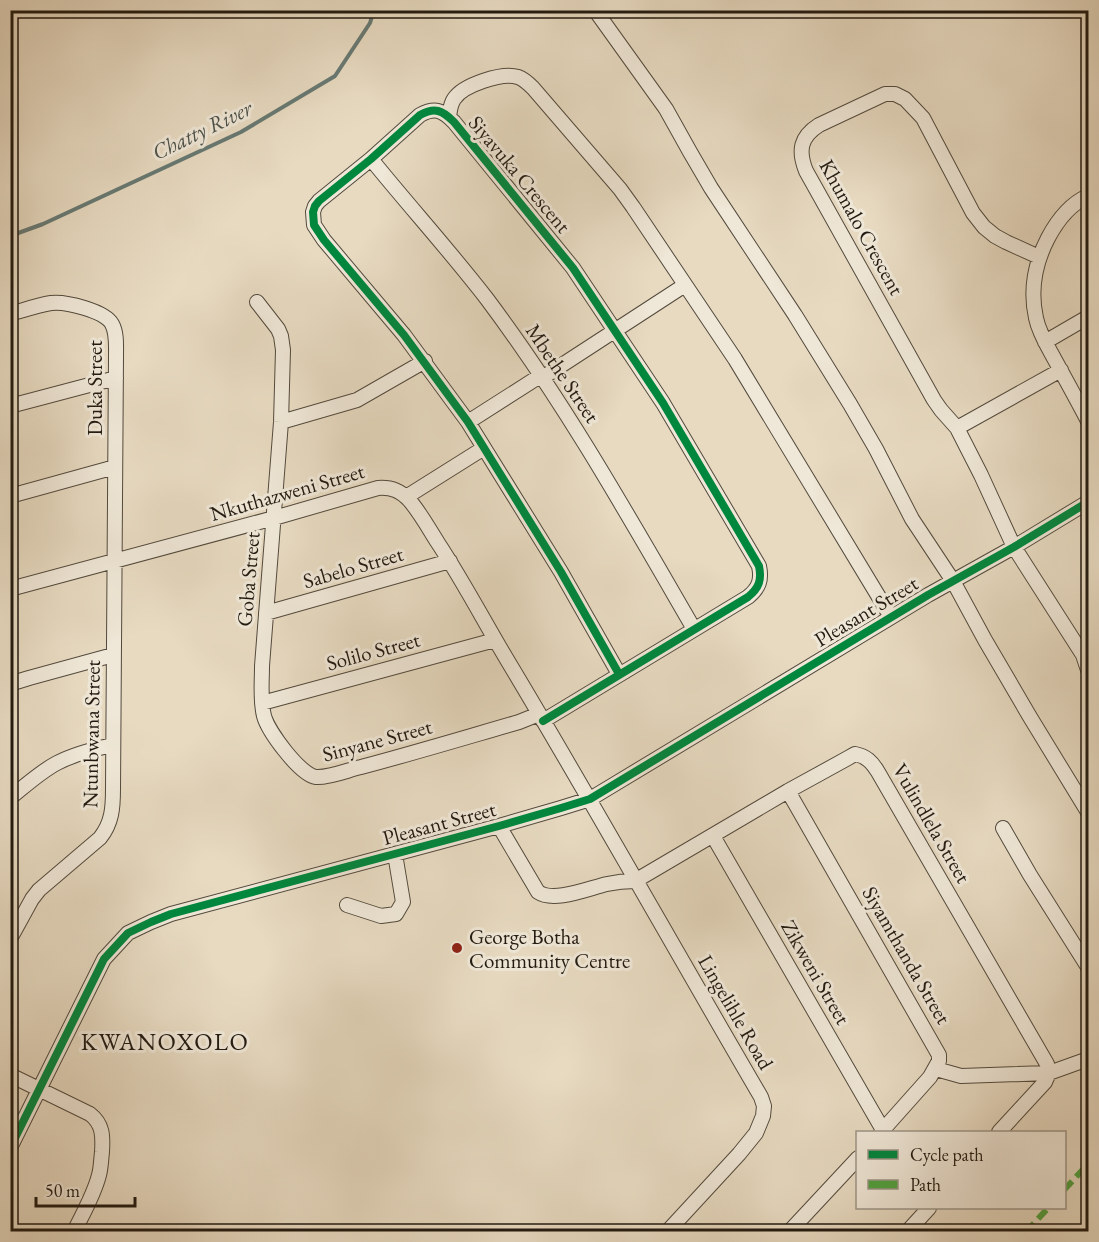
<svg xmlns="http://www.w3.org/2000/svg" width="1099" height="1242" font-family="'EB Garamond',serif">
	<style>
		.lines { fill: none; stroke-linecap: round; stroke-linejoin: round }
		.stream { stroke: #687a74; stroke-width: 4 }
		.minor-casing { stroke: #534a3d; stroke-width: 16 }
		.minor { stroke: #efe7d7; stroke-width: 14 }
		.quiet { stroke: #50a13f; stroke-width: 6; stroke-dasharray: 12 6; stroke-linecap: butt }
		.cycleway-casing { stroke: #efe7d7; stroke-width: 11 }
		.cycleway { stroke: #00873e; stroke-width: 8 }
		.poi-dot { fill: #8f2418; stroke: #efe7d7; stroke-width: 2 }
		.labels { text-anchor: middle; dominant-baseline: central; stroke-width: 6; stroke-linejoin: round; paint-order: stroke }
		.street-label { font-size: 21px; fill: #221a11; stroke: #efe7d7 }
		.poi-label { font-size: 21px; fill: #221a11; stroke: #efe7d7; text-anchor: start }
		.water-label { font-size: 22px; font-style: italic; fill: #4b524b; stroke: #efe7d7 }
		.quarter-label { font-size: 24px; letter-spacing: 1.5px; fill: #221a11; stroke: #efe7d7 }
	</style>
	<rect width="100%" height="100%" fill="#e7dac1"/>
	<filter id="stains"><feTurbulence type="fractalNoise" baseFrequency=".00333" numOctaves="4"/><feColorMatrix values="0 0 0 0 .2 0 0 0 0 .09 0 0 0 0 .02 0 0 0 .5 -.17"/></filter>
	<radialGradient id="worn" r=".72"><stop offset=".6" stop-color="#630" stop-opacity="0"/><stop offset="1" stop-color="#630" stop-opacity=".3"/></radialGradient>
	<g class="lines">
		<!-- stream -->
		<path class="stream" d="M10 236 43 224 241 132 335 76 370 23 374 10"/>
		<defs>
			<path id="minor" d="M595 10 666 109 690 152 711 188 795 315 850 404 876 449 912 519 953 581 985 640 1030 717 1088 812
				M449 117C450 111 450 105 454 99 463 85 502 72 518 77 524 79 529 84 533 88L620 189 633 207 735 359 891 617
				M371 159C409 206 450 251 487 299 565 403 629 517 694 629
				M1088 196C1070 204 1057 221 1048 238 1035 263 1030 291 1036 318 1039 333 1048 347 1055 360 1066 380 1077 400 1088 421
				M1039 257 1006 242 995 236 984 227 973 213 923 118 905 99 895 94H885L819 125C800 137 798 151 806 171L934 400 941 410 957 428 981 475 1014 547 1083 655 1088 670
				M257 302 278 329 281 336 283 350 281 422 262 666C262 682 260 700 264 716 268 731 300 775 316 777 329 778 348 770 361 767 414 753 467 737 519 722L539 714
				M10 314C24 310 38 305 51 303 65 301 105 311 112 324 117 333 116 346 116 356L113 789C113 808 112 823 100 838L39 890 32 899 10 939
				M1045 342 1088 317
				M542 378 685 285
				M10 406 116 378
				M281 422 357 400 425 361
				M468 422 540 376
				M957 428 1061 370
				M10 496 115 467
				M406 497 484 448
				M10 589 274 518 378 488C392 487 401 491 410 501 421 514 429 529 438 543 465 584 487 627 512 668 597 810 678 955 761 1097L764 1106 763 1116 756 1133 739 1154 667 1232
				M266 613 450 561
				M10 685 16 682 29 678 113 655
				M262 703 495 640
				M543 721 748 597C759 588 762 580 759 566L663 403 573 268 454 122C442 110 435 107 420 115L371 159 319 201 315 206 313 212 314 225 324 240 404 335 468 422 561 572 619 674
				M788 791 939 1055V1061L930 1077 881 1132
				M10 798C25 786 40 772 57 763 74 754 94 749 113 745
				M499 826 538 892C554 903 589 888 607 884 616 882 626 881 635 881L788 791 848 758 855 754C866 756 872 762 878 772L1047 1064 1049 1073 1045 1082 999 1132
				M1003 828 1030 875 1088 967
				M713 836 883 1130
				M347 905 381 916 396 914 403 902 395 854
				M936 1069 961 1076 1049 1073 1088 1059
				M10 1075 90 1114C103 1124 103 1136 102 1152 101 1160 101 1168 99 1175 94 1195 83 1213 74 1232
				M10 1148 104 959 128 933 151 922 171 914 499 826 561 808 590 799 928 595 1014 547 1088 502
				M789 1232 858 1158
				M907 1232 929 1208"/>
		</defs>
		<!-- minor casing -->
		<use href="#minor" class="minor-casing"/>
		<!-- minor -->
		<use href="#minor" class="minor"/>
		<!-- quiet -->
		<path class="quiet" d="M1064 1190 1088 1164
			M1026 1232 1048 1208"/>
		<defs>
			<path id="cycleway" d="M543 721 748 597C759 588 762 580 759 566L663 403 573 268 454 122C442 110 435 107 420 115L371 159 319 201 315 206 313 212 314 225 324 240 404 335 468 422 561 572 619 674
				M10 1148 104 959 128 933 151 922 171 914 499 826 561 808 590 799 928 595 1014 547 1088 502"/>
		</defs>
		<!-- cycleway casing -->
		<use href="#cycleway" class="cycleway-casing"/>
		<!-- cycleway -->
		<use href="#cycleway" class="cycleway"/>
	</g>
	<!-- markers -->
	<circle class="poi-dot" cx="457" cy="948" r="6"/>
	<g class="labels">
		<!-- street labels -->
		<g class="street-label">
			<text transform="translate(520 174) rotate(50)">Siyavuka Crescent</text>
			<text transform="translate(862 227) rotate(61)">Khumalo Crescent</text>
			<text transform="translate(563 373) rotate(56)">Mbethe Street</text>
			<text transform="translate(94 388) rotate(-90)">Duka Street</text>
			<text transform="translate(287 492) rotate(-16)">Nkuthazweni Street</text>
			<text transform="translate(353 567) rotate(-16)">Sabelo Street</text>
			<text transform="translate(248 579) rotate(-85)">Goba Street</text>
			<text transform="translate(866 611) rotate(-31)">Pleasant Street</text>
			<text transform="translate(373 651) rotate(-15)">Solilo Street</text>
			<text transform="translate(91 734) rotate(-89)">Ntunbwana Street</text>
			<text transform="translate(377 740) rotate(-15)">Sinyane Street</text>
			<text transform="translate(439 823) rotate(-15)">Pleasant Street</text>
			<text transform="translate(932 823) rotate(60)">Vulindlela Street</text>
			<text transform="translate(907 955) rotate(60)">Siyamthanda Street</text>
			<text transform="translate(816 972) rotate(60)">Zikweni Street</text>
			<text transform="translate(736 1012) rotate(60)">Lingelihle Road</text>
		</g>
		<!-- poi labels -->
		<g class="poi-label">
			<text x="469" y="936">George Botha<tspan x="469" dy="24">Community Centre</tspan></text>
		</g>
		<!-- water labels -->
		<g class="water-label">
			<text transform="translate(202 130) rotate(-26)">Chatty River</text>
		</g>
		<!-- quarter labels -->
		<g class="quarter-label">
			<text x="165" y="1041">KWANOXOLO</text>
		</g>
	</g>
	<!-- margin -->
	<rect width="1099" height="1242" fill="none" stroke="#e7dac1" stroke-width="36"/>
	<rect x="12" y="12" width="1075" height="1218" fill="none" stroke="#221a11" stroke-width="3"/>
	<rect x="18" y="18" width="1063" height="1206" fill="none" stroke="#221a11" stroke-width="1.5"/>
	<!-- legend -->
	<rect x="856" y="1131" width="210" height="78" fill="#efe7d7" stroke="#9d9588" stroke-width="1.5"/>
	<rect x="868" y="1150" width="30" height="9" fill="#00873e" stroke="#9d9588" stroke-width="1.5"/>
	<text x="910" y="1161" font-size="18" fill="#221a11">Cycle path</text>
	<rect x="868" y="1180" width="30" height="9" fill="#50a13f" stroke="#9d9588" stroke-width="1.5"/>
	<text x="910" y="1191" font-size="18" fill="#221a11">Path</text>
	<!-- scale -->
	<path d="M36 1197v9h99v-9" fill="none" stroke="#221a11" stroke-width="3"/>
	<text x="45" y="1197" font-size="18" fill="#221a11" stroke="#efe7d7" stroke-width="4.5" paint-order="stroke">50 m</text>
	<rect width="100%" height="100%" filter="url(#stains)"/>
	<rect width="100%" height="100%" fill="url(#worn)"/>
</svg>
